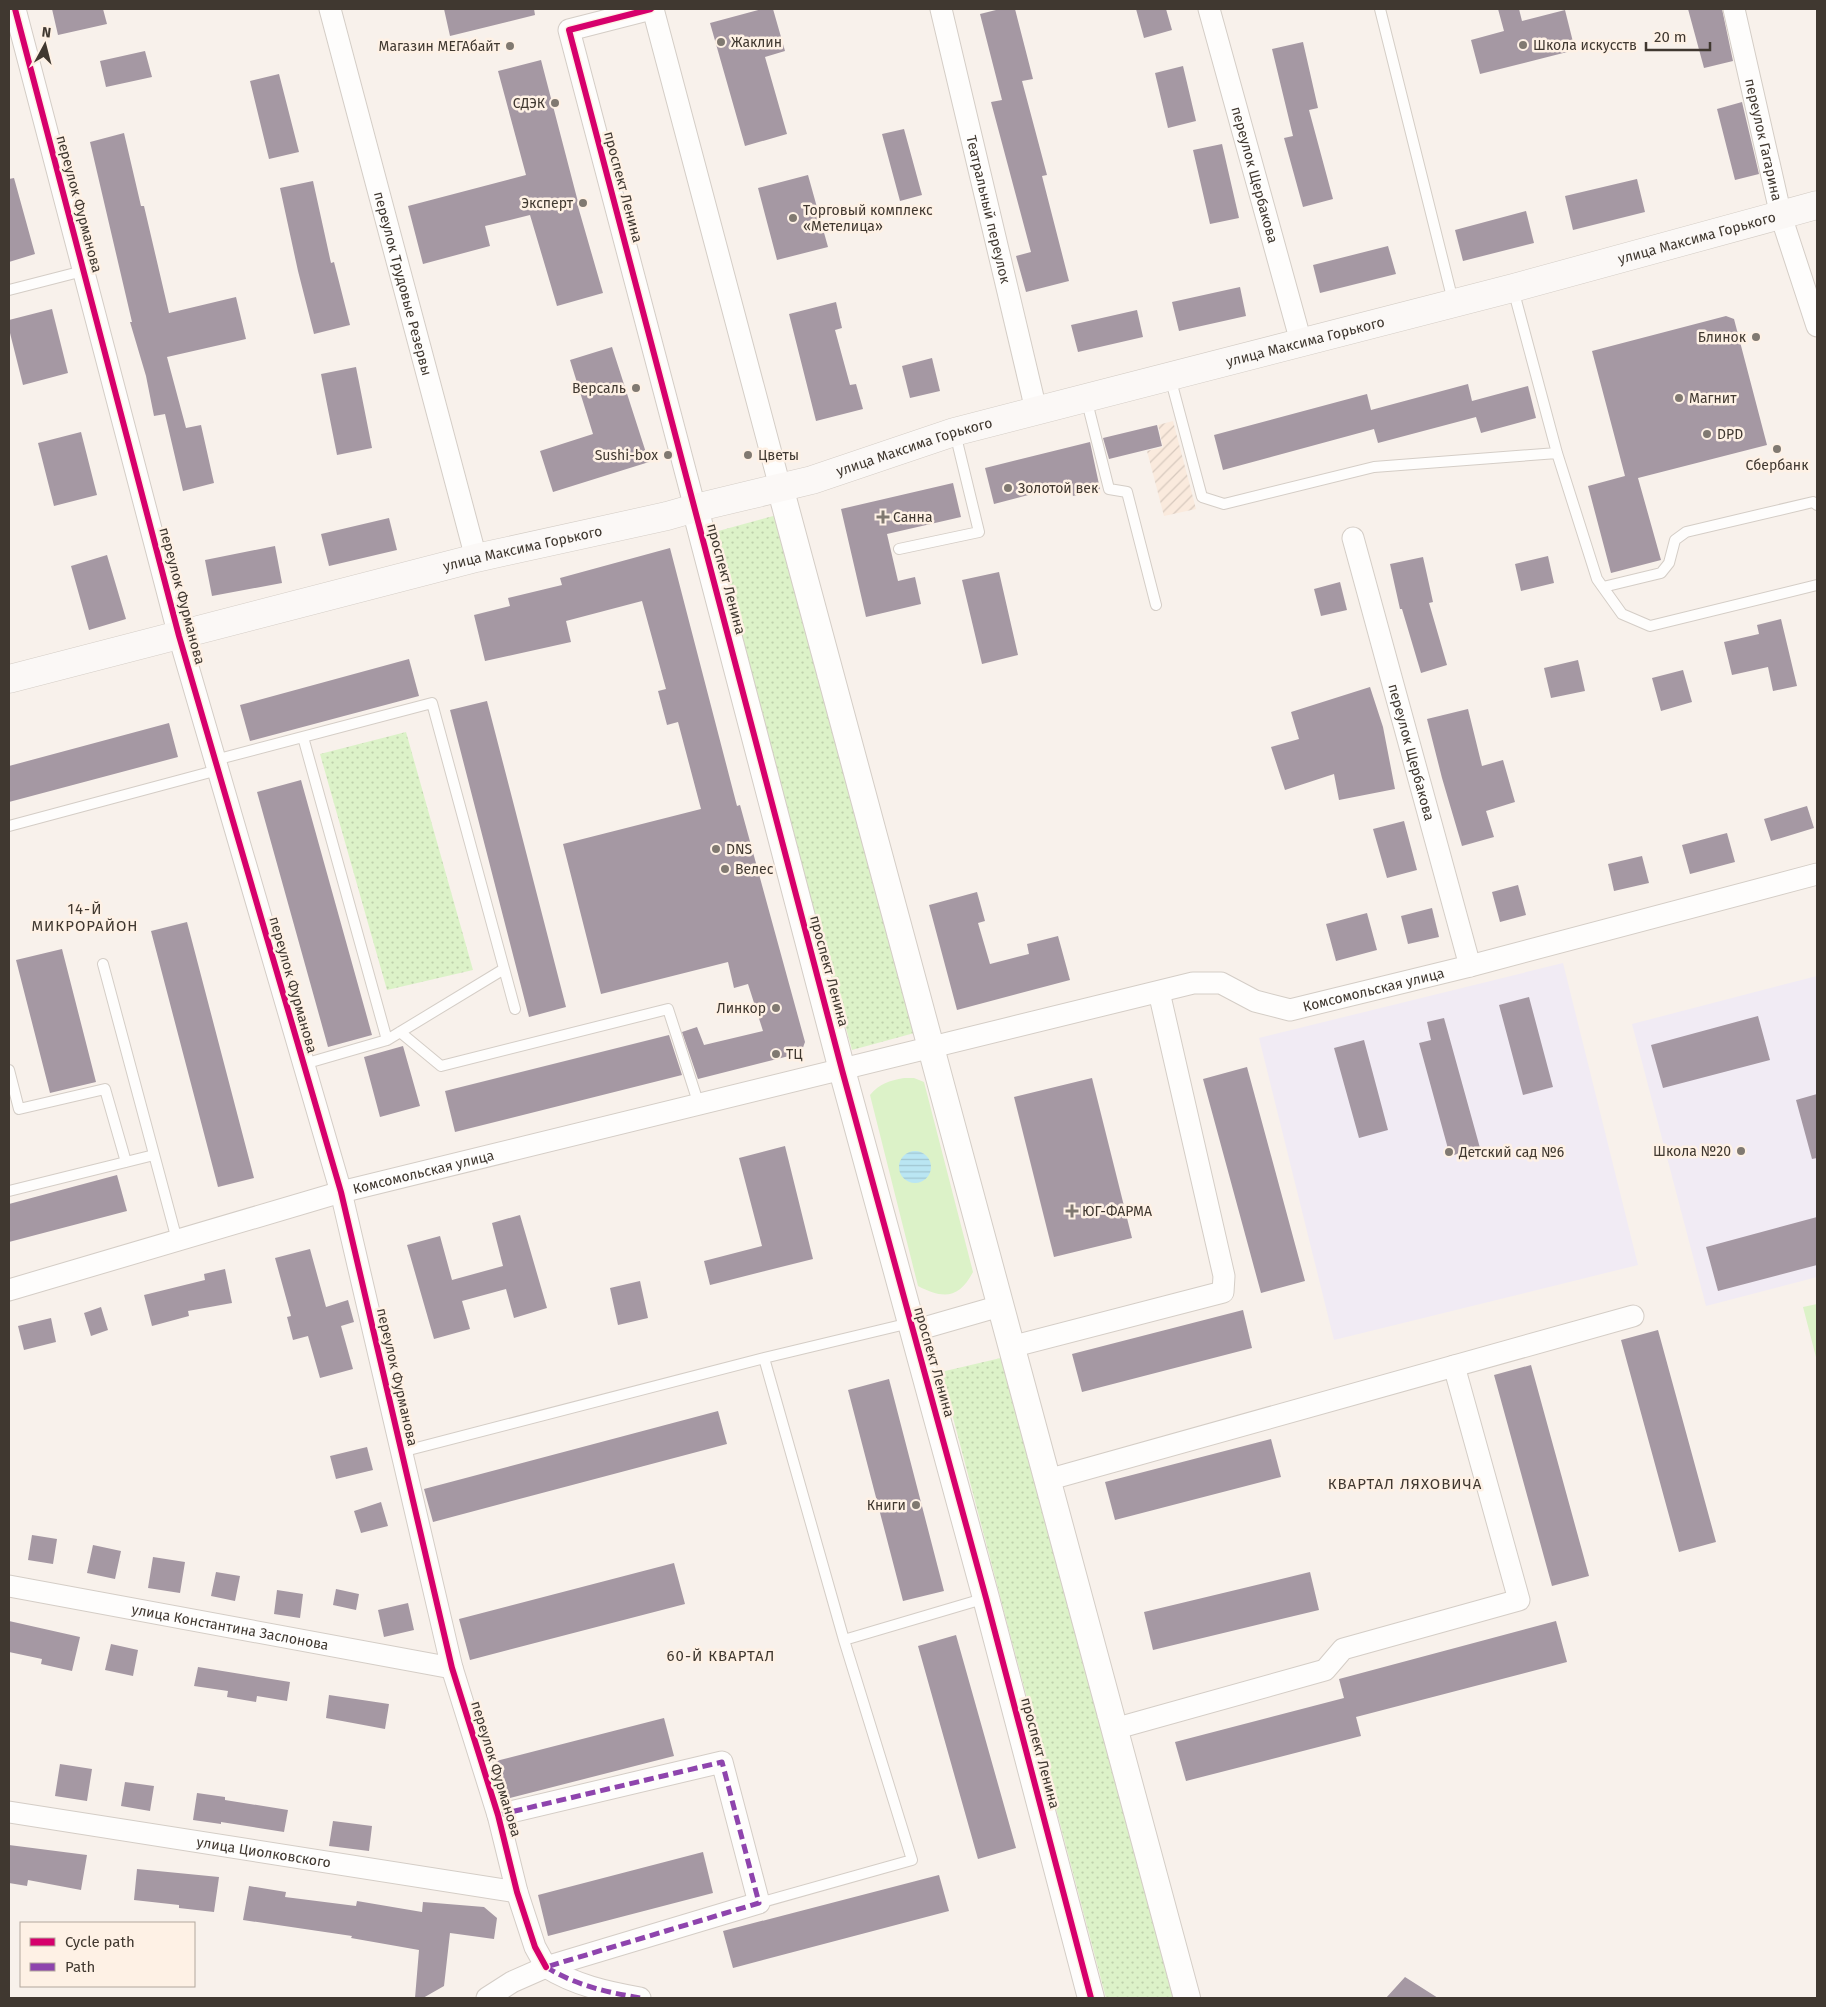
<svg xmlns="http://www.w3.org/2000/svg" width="1826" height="2007" font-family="'Fira Sans',sans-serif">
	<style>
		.industrial { fill: url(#industrial-furrows) }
		.education { fill: #f1ebf4 }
		.grass { fill: #dcf2c8 }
		.park { fill: url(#park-dots) }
		.water { fill: url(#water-rules) }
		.building { fill: #a598a3 }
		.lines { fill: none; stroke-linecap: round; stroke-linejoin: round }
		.service-casing { stroke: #d4cdc6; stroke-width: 12 }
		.minor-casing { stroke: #d4cdc6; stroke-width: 23 }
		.tertiary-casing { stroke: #d4cdc6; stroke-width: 28 }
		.secondary-casing { stroke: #d4cdc6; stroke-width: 29 }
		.service { stroke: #fefdfc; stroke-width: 10 }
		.minor { stroke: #fefdfc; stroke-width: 21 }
		.tertiary { stroke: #fefdfc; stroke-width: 26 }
		.secondary { stroke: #fbf8f6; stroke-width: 28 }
		.quiet { stroke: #8e44ad; stroke-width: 5; stroke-dasharray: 10 5; stroke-linecap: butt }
		.cycleway-casing { stroke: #fef1e5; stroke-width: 9 }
		.cycleway { stroke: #d6006c; stroke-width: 6 }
		.poi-dot { fill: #807971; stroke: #fef1e5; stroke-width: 2 }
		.labels { text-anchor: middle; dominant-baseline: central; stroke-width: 5; stroke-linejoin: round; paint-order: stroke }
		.poi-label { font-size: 14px; fill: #403830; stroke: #fef1e5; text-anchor: start }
		.street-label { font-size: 14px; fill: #403830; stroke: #fef1e5 }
		.neighbourhood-label { font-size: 15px; letter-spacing: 1px; fill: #403830; stroke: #fef1e5 }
	</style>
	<defs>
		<pattern id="industrial-furrows" width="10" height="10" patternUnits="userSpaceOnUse" patternTransform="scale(1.25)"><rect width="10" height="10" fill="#faeadd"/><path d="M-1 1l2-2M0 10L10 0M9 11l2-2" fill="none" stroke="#d7c9be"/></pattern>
		<pattern id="park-dots" width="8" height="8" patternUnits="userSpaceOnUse" patternTransform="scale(1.25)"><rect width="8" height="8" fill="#dcf2c8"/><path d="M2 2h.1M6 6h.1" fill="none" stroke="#bed0ac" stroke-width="1.8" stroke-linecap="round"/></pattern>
		<pattern id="water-rules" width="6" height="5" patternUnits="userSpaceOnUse" patternTransform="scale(1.25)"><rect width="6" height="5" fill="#bae6f3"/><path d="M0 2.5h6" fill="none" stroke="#a1c6d1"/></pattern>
	</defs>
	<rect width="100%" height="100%" fill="#f8f1eb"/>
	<!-- industrial -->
	<path class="industrial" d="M1173 421 1196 509 1164 516 1147 451 1163 447 1158 425Z"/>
	<!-- education -->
	<path class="education" d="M1563 963 1638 1265 1334 1340 1259 1038Z
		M1817 976V1277L1706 1306 1632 1024Z"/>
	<!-- grass -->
	<path class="grass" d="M904 1078H914L924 1082 973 1272C959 1299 943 1299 918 1286L870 1095C880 1083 889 1081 904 1078Z
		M1817 1304V1361L1803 1307Z"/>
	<!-- park -->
	<path class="park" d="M777 515 918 1032 852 1050 711 533Z
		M406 732 473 970 387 990 320 754Z
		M1005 1357 1173 1998H1106L941 1372Z"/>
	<!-- water -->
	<path class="water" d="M899 1167a16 16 0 1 1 32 0a16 16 0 1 1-32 0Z"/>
	<!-- building -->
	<path class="building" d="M52 9H103L107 24 58 35Z
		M444 9H534L535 15 450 36Z
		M762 9H773L785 51 765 57 787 134 745 146 710 23Z
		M1000 9H1015L1033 79 1022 81 1047 175 1042 176 1069 281 1026 292 1016 256 1031 252 991 102 1002 100 980 14Z
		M1136 9H1166L1172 30 1144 38Z
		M1498 9H1519L1522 21 1565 10 1575 50 1480 74 1471 40 1504 31Z
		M1688 9H1722L1733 61 1704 68Z
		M1303 42 1318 108 1309 110 1333 199 1303 207 1284 138 1293 136 1272 49Z
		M145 51 152 77 106 87 100 61Z
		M541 60 578 202 577 203 603 293 557 306 530 215 485 226 490 246 423 264 408 206 526 175 498 71Z
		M1183 66 1196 121 1168 128 1155 73Z
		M279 74 299 152 269 159 250 81Z
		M1742 102 1759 174 1735 180 1717 109Z
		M904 129 922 195 900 201 882 134Z
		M124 133 141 206H144L169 313 236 297 246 339 167 357 186 428 201 425 214 483 183 491 165 414 154 416 146 376 130 322H132L90 142Z
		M1222 144 1239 218 1210 224 1193 150Z
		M808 175 828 247 777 260 758 188Z
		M14 178 35 254 9 262V179Z
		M1637 179 1645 212 1573 230 1565 196Z
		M313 181 331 263 334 262 350 325 314 334 298 271 280 188Z
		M1526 211 1534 243 1463 261 1455 230Z
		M1388 246 1396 274 1320 293 1313 265Z
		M1240 287 1246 316 1179 331 1172 302Z
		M836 302 842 328 835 330 850 385 856 384 863 409 816 421 789 314Z
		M52 309 68 373 23 385 9 329V320Z
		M1137 310 1143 337 1078 352 1071 325Z
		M1726 316 1734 319 1767 445 1638 478 1661 560 1611 573 1588 486 1625 476 1592 351Z
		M612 347 649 462 553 492 540 451 593 434 570 360Z
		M932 358 940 391 910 398 902 366Z
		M356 367 372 448 337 455 321 374Z
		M1468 384 1472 401 1528 386 1536 418 1481 433 1476 417 1378 443 1374 429 1223 470 1214 435 1367 394 1371 410Z
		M1157 425 1162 446 1109 459 1103 438Z
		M81 432 97 495 54 506 38 443Z
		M1090 442 1100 489 1073 496 1070 484 994 504 985 468Z
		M953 483 961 517 887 534 898 581 915 577 921 604 866 617 841 509Z
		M389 518 397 550 329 566 321 534Z
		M275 546 282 583 212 596 205 560Z
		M670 548 737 806 740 805 805 1042 801 1053 698 1079 682 1032 697 1027 704 1045 763 1031 748 984 734 988 728 962 601 994 563 844 701 809 678 722 667 725 658 691 666 689 642 601 566 621 571 642 485 661 474 615 510 606 508 598 562 585 560 578Z
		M107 555 126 619 89 630 71 566Z
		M1548 556 1554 583 1521 591 1515 564Z
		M1423 557 1433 602 1429 603 1447 665 1421 673 1402 609H1400L1390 564Z
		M999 572 1018 655 982 664 962 580Z
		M1340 582 1347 610 1321 616 1314 589Z
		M1781 619 1797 686 1773 691 1768 667 1732 675 1724 642 1759 634 1757 625Z
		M409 659 419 696 250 741 240 705Z
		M1578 660 1585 691 1551 698 1544 668Z
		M1683 670 1692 702 1661 711 1652 678Z
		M1370 687 1383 727 1395 789 1339 800 1334 774 1285 790 1271 747 1299 739 1291 712Z
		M487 701 566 1007 529 1017 450 710Z
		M1468 709 1482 766 1503 760 1515 802 1486 811 1494 837 1462 846 1442 778 1427 719Z
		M169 723 178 757 9 802V766Z
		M301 780 372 1035 328 1047 257 792Z
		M1807 806 1814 828 1771 841 1764 819Z
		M1404 821 1417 870 1387 878 1373 829Z
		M1727 833 1735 862 1690 874 1682 845Z
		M1642 856 1649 883 1614 891 1608 864Z
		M1518 885 1526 915 1500 922 1492 892Z
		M977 892 985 921 978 923 990 964 1029 954 1027 944 1058 936 1070 980 957 1010 929 905Z
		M1432 908 1439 937 1408 944 1401 916Z
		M1367 913 1377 950 1336 961 1326 924Z
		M187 922 254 1178 218 1187 151 931Z
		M62 949 96 1082 50 1093 16 960Z
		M1529 997 1553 1087 1523 1095 1499 1005Z
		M1758 1016 1770 1060 1663 1088 1651 1045Z
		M1444 1018 1480 1148 1450 1156 1419 1043 1431 1040 1427 1022Z
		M669 1035 682 1075 455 1132 445 1091Z
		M1364 1040 1388 1130 1359 1138 1334 1048Z
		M403 1046 420 1106 380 1117 364 1057Z
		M1247 1067 1305 1281 1261 1293 1203 1079Z
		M1092 1078 1132 1238 1054 1257 1014 1097Z
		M1817 1094V1158L1812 1159 1796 1100Z
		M785 1146 813 1259 710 1285 704 1261 762 1246 739 1158Z
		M117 1175 127 1211 9 1242V1204Z
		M520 1215 547 1308 514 1318 506 1289 462 1301 470 1329 434 1339 407 1245 440 1236 452 1280 503 1266 492 1223Z
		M1817 1217V1265L1718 1291 1706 1247Z
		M310 1249 326 1307 348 1300 354 1322 341 1326 353 1369 320 1378 308 1336 293 1340 287 1317 291 1316 275 1258Z
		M225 1269 232 1303 188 1311 189 1316 152 1326 144 1295 205 1280 204 1274Z
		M640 1281 648 1318 618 1325 610 1288Z
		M101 1307 108 1330 91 1336 84 1313Z
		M1243 1310 1252 1348 1082 1392 1072 1354Z
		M51 1318 56 1342 24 1350 18 1326Z
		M1658 1330 1716 1542 1679 1552 1621 1340Z
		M1531 1365 1589 1576 1552 1586 1494 1375Z
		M889 1379 944 1591 903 1601 848 1390Z
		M718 1411 727 1444 433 1522 424 1489Z
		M1271 1439 1281 1477 1115 1520 1105 1482Z
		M367 1447 373 1470 336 1479 330 1456Z
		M381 1502 388 1526 361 1533 354 1511Z
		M32 1535 57 1539 53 1564 28 1560Z
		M93 1545 121 1551 115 1579 87 1573Z
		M153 1557 185 1562 180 1593 148 1588Z
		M674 1563 685 1604 470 1660 459 1619Z
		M216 1572 240 1576 235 1601 211 1596Z
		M1310 1572 1319 1610 1153 1650 1144 1612Z
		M336 1589 359 1594 356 1610 333 1605Z
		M277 1590 303 1594 300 1618 274 1614Z
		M408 1603 414 1630 384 1637 378 1610Z
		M9 1621 80 1637 72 1671 41 1664 42 1659 9 1652Z
		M1556 1621 1567 1662 1356 1717 1361 1736 1186 1781 1175 1742 1344 1698 1339 1679Z
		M956 1635 1016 1848 978 1859 918 1646Z
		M111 1644 138 1650 133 1676 105 1670Z
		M198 1667 290 1682 287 1701 257 1696 256 1702 227 1697 228 1691 194 1686Z
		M329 1695 389 1704 385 1729 326 1718Z
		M664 1718 674 1756 506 1799 496 1761Z
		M60 1764 92 1769 87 1801 55 1796Z
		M125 1782 154 1786 150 1811 121 1806Z
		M197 1793 225 1797V1800L288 1810 284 1832 221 1822V1824L193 1820Z
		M333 1821 372 1826 369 1851 329 1846Z
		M9 1845 87 1855 81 1890 28 1880 27 1886 9 1883Z
		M703 1852 713 1893 548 1936 538 1895Z
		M137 1869 219 1877 214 1912 179 1908V1905L134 1900Z
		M939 1875 949 1911 733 1968 723 1931Z
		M249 1886 286 1892 285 1897 356 1906 357 1901 422 1912 423 1902 484 1907 497 1918 494 1939 450 1933 444 1986 423 1998H415L419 1950 351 1938 352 1936 243 1920Z
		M1405 1977 1438 1998H1386Z"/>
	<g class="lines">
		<defs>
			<path id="service" d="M1380 9 1453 301
				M1513 289 1557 453 1597 579 1622 614 1650 626 1817 585
				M9 290 83 271
				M1170 377 1202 497 1224 504 1374 467 1557 453
				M1086 398 1109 489 1127 492 1156 605
				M899 549 979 532 955 433
				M1603 587 1661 573 1669 563 1675 540 1686 532 1813 502 1817 505
				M303 737 387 1040 304 1064
				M215 760 432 703 515 1009
				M9 826 218 770
				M103 964 177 1240
				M400 1032 441 1066 668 1009 699 1105
				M387 1040 504 969
				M9 1070 19 1109 105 1089 126 1162
				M9 1191 154 1155
				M764 1358 844 1640 986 1598
				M401 1452 764 1358 910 1323
				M759 1903 912 1860 844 1640"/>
			<g id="minor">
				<path d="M15 9 179 636 341 1192 452 1668 498 1815 517 1892 535 1947 546 1967"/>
				<path id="s1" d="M330 9 476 558"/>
				<path d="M651 9 569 30 695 508"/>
				<path d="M653 9 780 487"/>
				<path id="s2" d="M941 9 1036 410"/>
				<path id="s3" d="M1209 9 1301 342"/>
				<path id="s4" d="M1734 9 1781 216 1817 326"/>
				<path id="s5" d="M1353 538 1470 966"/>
				<path id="s6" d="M9 1290 341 1192 1193 983H1221L1255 1001 1290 1010 1470 966 1817 874"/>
				<path d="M913 1331 1000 1306"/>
				<path d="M1011 1347 1223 1292 1224 1276 1159 992"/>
				<path d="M1047 1480 1633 1316"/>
				<path id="s7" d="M9 1586 452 1668"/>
				<path d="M1114 1729 1325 1670 1343 1649 1519 1600 1454 1366"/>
				<path id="s8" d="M9 1812 517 1892"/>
				<path d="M546 1967C575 1985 606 1992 640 1998"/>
				<path d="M487 1998 512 1982 546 1967 759 1903 722 1762 498 1815"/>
			</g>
			<path id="tertiary" d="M780 487 1187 1998
				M695 508 842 1070 986 1598 1091 1998"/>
			<g id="secondary">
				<path id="s9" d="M9 679 476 558 667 516 695 508 812 480 954 432 1513 288 1817 205"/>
			</g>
		</defs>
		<!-- service casing -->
		<use href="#service" class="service-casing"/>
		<!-- minor casing -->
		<use href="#minor" class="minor-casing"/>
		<!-- tertiary casing -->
		<use href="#tertiary" class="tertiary-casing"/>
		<!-- secondary casing -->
		<use href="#secondary" class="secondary-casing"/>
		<!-- service -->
		<use href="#service" class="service"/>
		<!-- minor -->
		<use href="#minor" class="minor"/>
		<!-- tertiary -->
		<use href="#tertiary" class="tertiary"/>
		<!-- secondary -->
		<use href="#secondary" class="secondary"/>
		<!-- quiet -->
		<path class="quiet" d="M498 1815 722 1762 759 1903 546 1967
			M546 1967C575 1985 606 1992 640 1998"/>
		<defs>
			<path id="cycleway" d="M15 9 179 636 341 1192 452 1668 498 1815 517 1892 535 1947 546 1967
				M651 9 569 30 842 1070 986 1598 1091 1998"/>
		</defs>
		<!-- cycleway casing -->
		<use href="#cycleway" class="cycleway-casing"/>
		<!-- cycleway -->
		<use href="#cycleway" class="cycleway"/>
	</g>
	<!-- markers -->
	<g class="poi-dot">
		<circle cx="721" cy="42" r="5"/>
		<circle cx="1523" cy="45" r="5"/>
		<circle cx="510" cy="46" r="5"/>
		<circle cx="555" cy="103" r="5"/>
		<circle cx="583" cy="203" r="5"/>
		<circle cx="793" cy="218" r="5"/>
		<circle cx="1756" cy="337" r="5"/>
		<circle cx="636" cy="388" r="5"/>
		<circle cx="1679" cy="398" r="5"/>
		<circle cx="1707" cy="434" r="5"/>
		<circle cx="1777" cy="449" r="5"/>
		<circle cx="668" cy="455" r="5"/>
		<circle cx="748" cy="455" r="5"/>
		<circle cx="1008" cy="488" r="5"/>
		<path d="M880.5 509.5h5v5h5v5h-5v5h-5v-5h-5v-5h5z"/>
		<circle cx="716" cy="849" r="5"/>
		<circle cx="725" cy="869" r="5"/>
		<circle cx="776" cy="1008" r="5"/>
		<circle cx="776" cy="1054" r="5"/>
		<circle cx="1741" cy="1151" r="5"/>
		<circle cx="1449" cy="1152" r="5"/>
		<path d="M1069.5 1203.5h5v5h5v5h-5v5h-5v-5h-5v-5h5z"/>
		<circle cx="916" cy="1505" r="5"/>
	</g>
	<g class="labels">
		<!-- poi labels -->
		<g class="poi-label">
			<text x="731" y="42">Жаклин</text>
			<text x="1533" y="45">Школа искусств</text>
			<text x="500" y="46" text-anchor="end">Магазин МЕГАбайт</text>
			<text x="545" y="103" text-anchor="end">СДЭК</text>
			<text x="573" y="203" text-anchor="end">Эксперт</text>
			<text x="803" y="210">Торговый комплекс<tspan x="803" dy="16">«Метелица»</tspan></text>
			<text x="1746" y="337" text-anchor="end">Блинок</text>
			<text x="626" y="388" text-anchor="end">Версаль</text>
			<text x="1689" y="398">Магнит</text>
			<text x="1717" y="434">DPD</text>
			<text x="658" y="455" text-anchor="end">Sushi-box</text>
			<text x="758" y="455">Цветы</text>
			<text x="1777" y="465" text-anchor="middle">Сбербанк</text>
			<text x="1018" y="488">Золотой век</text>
			<text x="893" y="517">Санна</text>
			<text x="726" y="849">DNS</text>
			<text x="735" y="869">Велес</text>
			<text x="766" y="1008" text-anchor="end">Линкор</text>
			<text x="786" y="1054">ТЦ</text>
			<text x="1731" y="1151" text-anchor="end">Школа №20</text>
			<text x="1459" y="1152">Детский сад №6</text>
			<text x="1082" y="1211">ЮГ-ФАРМА</text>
			<text x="906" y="1505" text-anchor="end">Книги</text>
		</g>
		<!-- street labels -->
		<g class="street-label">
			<text stroke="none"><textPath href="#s4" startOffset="134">переулок Гагарина</textPath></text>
			<text stroke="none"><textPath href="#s3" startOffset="172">переулок Щербакова</textPath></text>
			<text transform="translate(623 187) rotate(75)">проспект Ленина</text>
			<text transform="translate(79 204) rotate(75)">переулок Фурманова</text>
			<text stroke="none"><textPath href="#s2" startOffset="206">Театральный переулок</textPath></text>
			<text stroke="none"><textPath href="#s9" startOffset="1745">улица Максима Горького</textPath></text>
			<text stroke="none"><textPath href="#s1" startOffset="284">переулок Трудовые Резервы</textPath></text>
			<text stroke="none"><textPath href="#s9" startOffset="1340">улица Максима Горького</textPath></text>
			<text stroke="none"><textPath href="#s9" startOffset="935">улица Максима Горького</textPath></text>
			<text stroke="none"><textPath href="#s9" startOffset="530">улица Максима Горького</textPath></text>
			<text transform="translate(726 579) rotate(75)">проспект Ленина</text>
			<text transform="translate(182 596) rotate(75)">переулок Фурманова</text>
			<text stroke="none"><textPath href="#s5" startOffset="222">переулок Щербакова</textPath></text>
			<text transform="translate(829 971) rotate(75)">проспект Ленина</text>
			<text transform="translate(293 985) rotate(74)">переулок Фурманова</text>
			<text stroke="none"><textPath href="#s6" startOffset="1412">Комсомольская улица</textPath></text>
			<text stroke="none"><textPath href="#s6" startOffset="431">Комсомольская улица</textPath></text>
			<text transform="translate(934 1362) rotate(74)">проспект Ленина</text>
			<text transform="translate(397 1377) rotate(77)">переулок Фурманова</text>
			<text stroke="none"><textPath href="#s7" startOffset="225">улица Константина Заслонова</textPath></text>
			<text transform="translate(1040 1753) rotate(75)">проспект Ленина</text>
			<text transform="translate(496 1769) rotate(73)">переулок Фурманова</text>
			<text stroke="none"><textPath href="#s8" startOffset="258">улица Циолковского</textPath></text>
		</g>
		<!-- neighbourhood labels -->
		<g class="neighbourhood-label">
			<text x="85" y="909">14-Й<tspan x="85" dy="17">МИКРОРАЙОН</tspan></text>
			<text x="1405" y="1484">КВАРТАЛ ЛЯХОВИЧА</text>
			<text x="721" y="1656">60-Й КВАРТАЛ</text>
		</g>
	</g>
	<!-- border -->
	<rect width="1826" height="2007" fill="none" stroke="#403830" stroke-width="20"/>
	<!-- legend -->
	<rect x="20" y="1922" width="175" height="65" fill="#fef1e5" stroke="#b2a79d"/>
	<rect x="30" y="1938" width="25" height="8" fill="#d6006c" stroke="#b2a79d"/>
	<text x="65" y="1947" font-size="15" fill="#403830">Cycle path</text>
	<rect x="30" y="1963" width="25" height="8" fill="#8e44ad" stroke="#b2a79d"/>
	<text x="65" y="1972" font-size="15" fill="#403830">Path</text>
	<!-- north arrow -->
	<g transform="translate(45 45) rotate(7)" stroke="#fef1e5" stroke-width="4" paint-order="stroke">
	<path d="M0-4L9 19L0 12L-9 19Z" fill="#403830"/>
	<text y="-8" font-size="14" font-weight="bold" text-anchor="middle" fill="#403830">N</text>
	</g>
	<!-- scale -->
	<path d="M1646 42v8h64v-8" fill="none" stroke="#403830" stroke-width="2.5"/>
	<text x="1654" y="42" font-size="15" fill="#403830" stroke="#fef1e5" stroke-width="4" paint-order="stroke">20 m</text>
</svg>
